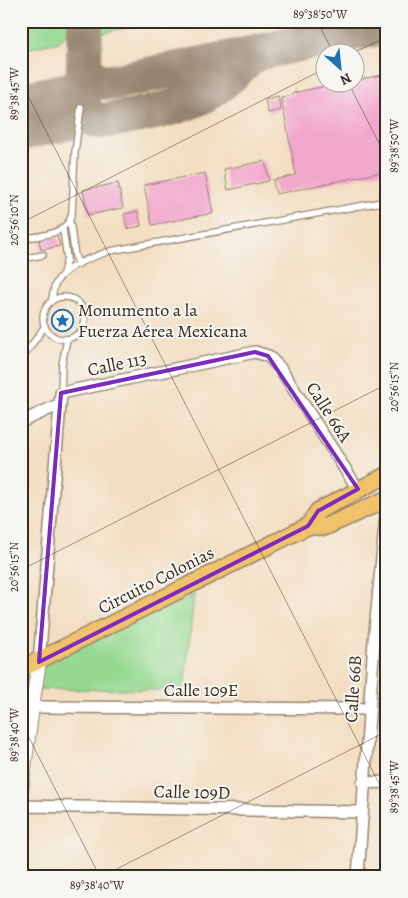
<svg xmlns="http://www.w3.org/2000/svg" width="408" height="898" font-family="Alegreya,serif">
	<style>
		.green { fill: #95d991; stroke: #688258 }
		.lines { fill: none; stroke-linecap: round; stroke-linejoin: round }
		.taxiway { stroke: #978470; stroke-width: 36 }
		.building { fill: #f2a7cd }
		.service-casing { stroke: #978470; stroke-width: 8 }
		.minor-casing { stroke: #978470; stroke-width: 14 }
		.tertiary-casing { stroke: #978470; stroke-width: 16 }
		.primary-casing { stroke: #978470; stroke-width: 19 }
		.service { stroke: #fff; stroke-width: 5.5 }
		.minor { stroke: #fff; stroke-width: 11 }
		.tertiary { stroke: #fff; stroke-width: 14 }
		.primary { stroke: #f2c26a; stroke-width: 16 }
		.marked { fill: none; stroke: #7b2cbf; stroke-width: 4; stroke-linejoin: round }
		.ticks { fill: none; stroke: #3b2a1e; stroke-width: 1; stroke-opacity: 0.45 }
		.labels { text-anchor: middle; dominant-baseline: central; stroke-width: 4; stroke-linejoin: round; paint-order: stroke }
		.poi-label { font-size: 18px; fill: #3b2a1e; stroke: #f6f6f2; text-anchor: start }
		.street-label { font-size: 18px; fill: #3b2a1e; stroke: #f6f6f2 }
		.neatline { fill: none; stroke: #3b2a1e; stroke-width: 2 }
		.ticks-label { font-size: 12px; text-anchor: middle; fill: #3b2a1e }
	</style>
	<rect width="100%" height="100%" fill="#f6f6f2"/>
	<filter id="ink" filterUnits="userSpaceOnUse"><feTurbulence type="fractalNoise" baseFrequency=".02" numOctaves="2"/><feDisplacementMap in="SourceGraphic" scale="10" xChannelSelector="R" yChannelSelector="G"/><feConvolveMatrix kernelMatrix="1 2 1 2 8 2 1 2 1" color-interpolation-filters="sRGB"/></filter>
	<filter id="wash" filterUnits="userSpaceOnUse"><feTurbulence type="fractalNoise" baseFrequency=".0096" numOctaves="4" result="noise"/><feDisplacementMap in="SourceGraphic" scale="20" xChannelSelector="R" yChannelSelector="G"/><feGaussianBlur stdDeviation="1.12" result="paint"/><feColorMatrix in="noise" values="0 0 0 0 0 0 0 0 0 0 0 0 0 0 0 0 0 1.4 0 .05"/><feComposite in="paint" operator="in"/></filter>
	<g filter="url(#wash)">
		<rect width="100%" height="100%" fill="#f3dec1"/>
		<!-- green -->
		<path class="green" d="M21 21H70L69 32 59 42 21 50Z
			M94 21H159L100 33 94 27Z
			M194 595 184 690 38 689 42 664Z"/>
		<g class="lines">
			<!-- taxiway -->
			<path class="taxiway" d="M84 67C92 79 100 83 114 82L387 26
				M21 100 73 89 79 84 84 75
				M81 107C87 115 92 120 102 121 132 117 179 110 206 94 223 84 238 69 253 55
				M21 133 67 123C76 119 81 111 83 101L85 21"/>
		</g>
		<g id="blocks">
			<!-- building -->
			<path class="building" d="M387 74V171L276 194 273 180 296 175 281 97 293 95V93L344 82H356V80Z
				M278 96 281 110 268 113 265 99Z
				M265 161 269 181 228 190 224 169Z
				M205 173 213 213 152 225 144 185Z
				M118 183 123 208 88 215 83 190Z
				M138 211 141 226 127 229 124 214Z
				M57 235 60 246 41 250 39 239Z"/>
		</g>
	</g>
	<g filter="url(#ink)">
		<use href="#blocks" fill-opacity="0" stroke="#978470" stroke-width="1"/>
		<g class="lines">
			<defs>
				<path id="service" d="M70 222 75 256 79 264
					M63 229 67 259 63 273
					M21 239C41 235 67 236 72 213L75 152 81 107
					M21 259 43 255
					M43 318a21 21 0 1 1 42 0a21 21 0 1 1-42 0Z
					M51 302C53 296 53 288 56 283 64 266 93 257 110 251L387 201
					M21 360 45 326
					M61 393 62 364 67 339"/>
				<path id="minor" d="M21 422 60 404
					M374 641 387 640
					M39 662 61 393 255 352 268 356 280 368 358 489
					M32 707 370 709
					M363 783 387 782
					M21 806 362 812
					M358 877 374 641 387 505"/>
				<path id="tertiary" d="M21 790 32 707 39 662"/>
				<path id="primary" d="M308 526 325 527 387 499
					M21 669 308 526 318 511 387 475"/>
			</defs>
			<!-- service casing -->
			<use href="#service" class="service-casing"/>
			<!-- minor casing -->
			<use href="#minor" class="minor-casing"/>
			<!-- tertiary casing -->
			<use href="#tertiary" class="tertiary-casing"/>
			<!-- primary casing -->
			<use href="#primary" class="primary-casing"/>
			<!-- service -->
			<use href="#service" class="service"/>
			<!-- minor -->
			<use href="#minor" class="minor"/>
			<!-- tertiary -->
			<use href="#tertiary" class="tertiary"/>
			<!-- primary -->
			<use href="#primary" class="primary"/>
		</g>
	</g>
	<!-- marked area -->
	<path class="marked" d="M255 352 268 356 358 489 318 511 308 526 39 662 61 393Z"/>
	<!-- ticks -->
	<path class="ticks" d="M317 21 333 52M355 52 387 37M21 82 387 799M348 82 387 159M21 223 326 68M21 570 387 384M21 722 100 877M101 877 387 731"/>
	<!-- icons -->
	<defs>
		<symbol id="sight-ring" viewBox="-11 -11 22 22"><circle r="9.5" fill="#f6f6f2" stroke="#1f6fb2" stroke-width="1.5"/><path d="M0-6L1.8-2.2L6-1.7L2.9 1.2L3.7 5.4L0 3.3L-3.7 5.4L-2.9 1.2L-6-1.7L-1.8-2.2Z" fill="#1f6fb2"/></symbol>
	</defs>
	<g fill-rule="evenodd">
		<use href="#sight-ring" x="50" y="308" width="25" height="25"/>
	</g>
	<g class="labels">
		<!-- poi labels -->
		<g class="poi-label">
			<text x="78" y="310">Monumento a la<tspan x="78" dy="21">Fuerza Aérea Mexicana</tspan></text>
		</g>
		<!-- street labels -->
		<g class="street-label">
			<text transform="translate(117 364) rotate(-12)">Calle 113</text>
			<text transform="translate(329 412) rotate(57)">Calle 66A</text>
			<text transform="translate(156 580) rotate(-27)">Circuito Colonias</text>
			<text transform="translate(353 689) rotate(-86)">Calle 66B</text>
			<text x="201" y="690">Calle 109E</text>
			<text transform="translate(192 792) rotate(1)">Calle 109D</text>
		</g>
	</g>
	<!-- margin -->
	<rect width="408" height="898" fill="none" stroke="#f6f6f2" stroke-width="55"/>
	<!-- north arrow -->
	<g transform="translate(340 68) rotate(153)"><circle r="24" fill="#f6f6f2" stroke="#aba49d"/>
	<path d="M0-4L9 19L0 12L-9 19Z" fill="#1f6fb2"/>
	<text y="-8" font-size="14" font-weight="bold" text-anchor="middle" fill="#3b2a1e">N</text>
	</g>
	<rect x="28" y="28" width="352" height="842" class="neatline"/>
	<g class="ticks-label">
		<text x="320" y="18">89°38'50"W</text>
		<text transform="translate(14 94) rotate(-90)" y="4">89°38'45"W</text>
		<text transform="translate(394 146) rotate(-90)" y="4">89°38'50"W</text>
		<text transform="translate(14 220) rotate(-90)" y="4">20°56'10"N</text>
		<text transform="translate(394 387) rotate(-90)" y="4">20°56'15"N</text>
		<text transform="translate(14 567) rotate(-90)" y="4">20°56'15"N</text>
		<text transform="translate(14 735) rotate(-90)" y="4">89°38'40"W</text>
		<text transform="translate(394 787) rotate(-90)" y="4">89°38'45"W</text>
		<text x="97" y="889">89°38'40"W</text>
	</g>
</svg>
